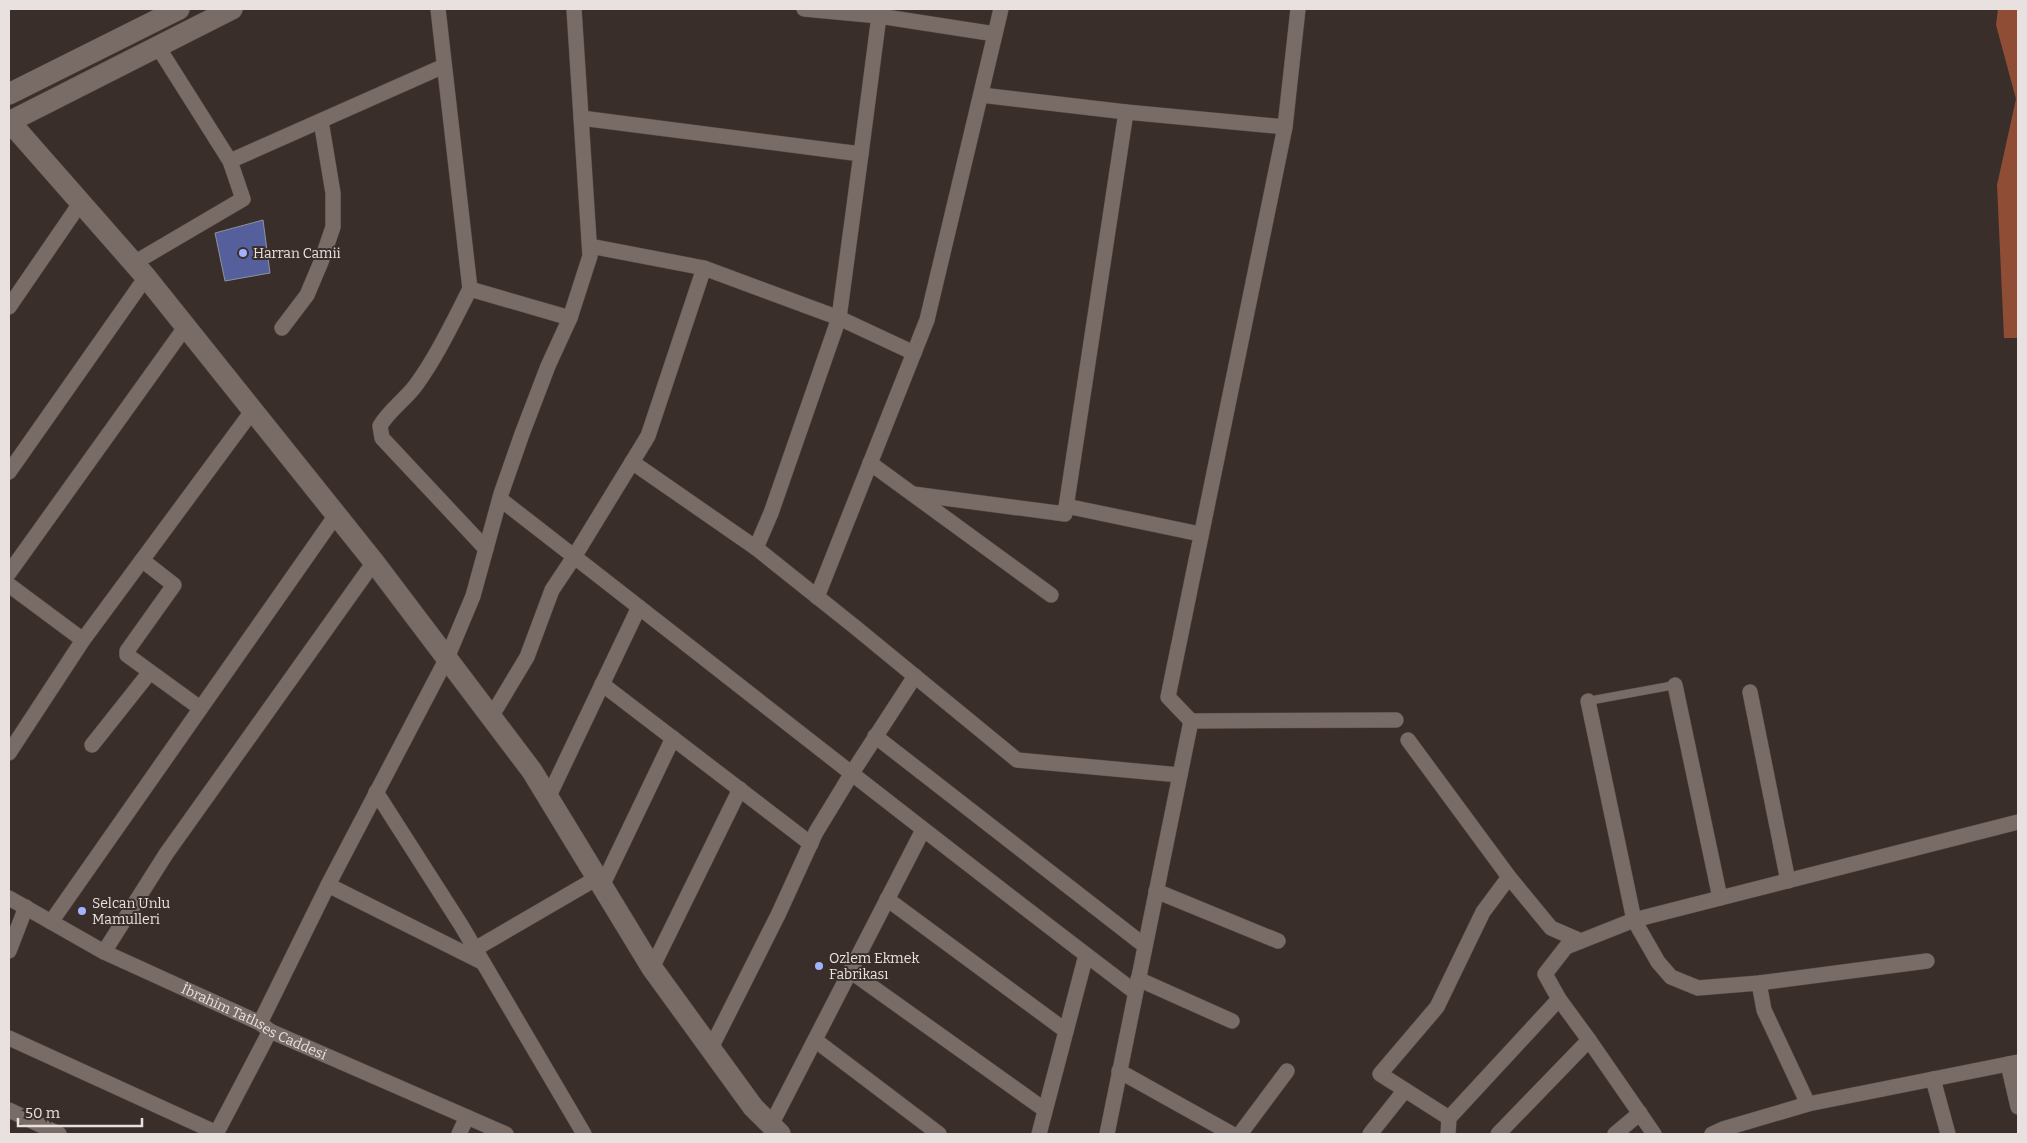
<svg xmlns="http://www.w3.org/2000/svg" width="2027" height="1143" font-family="Bitter,serif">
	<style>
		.water { fill: #8f4d36 }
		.building { fill: #555f9b; stroke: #8f929e }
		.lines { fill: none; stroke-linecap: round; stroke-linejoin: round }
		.service-casing { stroke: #544b48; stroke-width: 9 }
		.minor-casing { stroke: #544b48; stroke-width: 16 }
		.secondary-casing { stroke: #544b48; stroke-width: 22 }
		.service { stroke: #796c67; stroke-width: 8 }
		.minor { stroke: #796c67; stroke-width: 15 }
		.secondary { stroke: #796c67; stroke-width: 21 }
		.poi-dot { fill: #a3b2fd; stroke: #392e2a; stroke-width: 2 }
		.labels { text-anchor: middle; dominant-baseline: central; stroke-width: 4; stroke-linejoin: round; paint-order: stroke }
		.poi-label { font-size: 14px; fill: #e9e1df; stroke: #392e2a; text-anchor: start }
		.street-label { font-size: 14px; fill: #e9e1df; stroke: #392e2a }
	</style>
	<rect width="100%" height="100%" fill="#392e2a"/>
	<!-- water -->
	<path class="water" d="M1998 9H2018V338H2004L1997 185 2016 99 1996 25Z"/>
	<!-- building -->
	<path class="building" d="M263 220 270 273 225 281 215 233Z"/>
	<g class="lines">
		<defs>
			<path id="service" d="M1588 701 1675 685"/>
			<g id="minor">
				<path d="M438 9 470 289 570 318"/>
				<path d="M804 9 879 16 995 34"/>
				<path d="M158 47 230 161"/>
				<path d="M981 95 1126 112"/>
				<path d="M581 118 861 154 839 318 771 513 756 548"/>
				<path d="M861 154 879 16"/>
				<path d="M590 246 704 268 839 318 914 353"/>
				<path d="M134 263 243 199 230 161 444 66"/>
				<path d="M470 289C453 322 437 356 416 385 405 400 389 410 380 426L382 438 486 549"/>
				<path d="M9 307 81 202"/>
				<path d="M282 328 307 295 321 262 333 227V193L321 121"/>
				<path d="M632 462 756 548 855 627 1017 760 1180 775"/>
				<path d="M870 463 1051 595"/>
				<path d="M9 472 146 277"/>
				<path d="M913 494 1065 514 1126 112 1285 127 1298 9"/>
				<path d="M500 499C712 663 921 830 1135 992"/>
				<path d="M1066 506 1200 534"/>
				<path d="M142 560 174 585 127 651V655L200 708"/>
				<path d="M9 573 186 326"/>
				<path d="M9 585 83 640"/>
				<path d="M817 597 927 320 1001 9"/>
				<path d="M602 684 811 844"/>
				<path d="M1675 685 1720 898"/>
				<path d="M1750 692 1788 881"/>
				<path d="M1588 701 1634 920 1658 962 1671 977 1698 988 1759 983 1927 961"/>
				<path d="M491 717 527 657 552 590 574 557 648 436 704 268"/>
				<path d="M1191 721 1168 697 1285 127"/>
				<path d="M875 736 1145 946"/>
				<path d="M1408 740 1509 877 1551 928 1581 941"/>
				<path d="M92 745 150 672"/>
				<path d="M9 753 83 640 253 410"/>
				<path d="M376 792 461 925 584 1134"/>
				<path d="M548 798 639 607"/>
				<path d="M328 885 482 962"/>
				<path d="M602 886 673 738"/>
				<path d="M1156 891 1278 941"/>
				<path id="s1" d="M9 898 104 952 260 1023 270 1031 506 1134"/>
				<path d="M887 899 1066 1031"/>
				<path d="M51 922 336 515"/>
				<path d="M475 949 597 878"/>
				<path d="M9 951 26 907"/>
				<path d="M104 952 166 854 374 562"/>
				<path d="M652 968 740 789"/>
				<path d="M850 971 1045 1110"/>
				<path d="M1138 979 1232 1021"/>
				<path d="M1759 983 1764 1010 1808 1104"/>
				<path d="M260 1023 328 885 447 658 473 596 501 494 522 434 548 366 570 318 590 256 574 9"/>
				<path d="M9 1038 217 1133"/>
				<path d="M815 1040 939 1134"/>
				<path d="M711 1048 778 915 816 832 852 773 915 676"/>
				<path d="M2008 1064 2018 1107"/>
				<path d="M1119 1071 1232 1134"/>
				<path d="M1933 1079 1948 1134"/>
				<path d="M9 1110 59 1134"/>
				<path d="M1449 1118 1380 1074 1437 1007 1483 912 1509 877"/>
				<path d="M771 1125 923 830"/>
				<path d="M216 1134 270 1031"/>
				<path d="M459 1134 467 1117"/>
				<path d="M1039 1134 1086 955"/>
				<path d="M1107 1134 1191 721 1396 720"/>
				<path d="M1240 1134 1287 1071"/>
				<path d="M1370 1134 1405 1090"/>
				<path d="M1448 1134 1449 1118 1559 999"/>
				<path d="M1498 1134 1589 1040"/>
				<path d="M1615 1134 1640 1113"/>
				<path d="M1654 1134 1589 1040 1559 999 1545 974 1566 947 1634 920 2018 822"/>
				<path d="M1712 1134 1723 1129 1808 1104 2018 1062"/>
			</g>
			<path id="secondary" d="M9 94 179 9
				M9 121 146 277 374 562 532 771 652 968 753 1107 780 1134
				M9 122 232 9"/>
		</defs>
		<!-- service casing -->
		<use href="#service" class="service-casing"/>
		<!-- minor casing -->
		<use href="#minor" class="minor-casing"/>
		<!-- secondary casing -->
		<use href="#secondary" class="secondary-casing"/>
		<!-- service -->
		<use href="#service" class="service"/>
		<!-- minor -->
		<use href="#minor" class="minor"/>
		<!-- secondary -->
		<use href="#secondary" class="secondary"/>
	</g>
	<!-- markers -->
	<g class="poi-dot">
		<circle cx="243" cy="253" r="5"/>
		<circle cx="82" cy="911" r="5"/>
		<circle cx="819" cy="966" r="5"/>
	</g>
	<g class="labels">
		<!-- poi labels -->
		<g class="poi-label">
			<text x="253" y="253">Harran Camii</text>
			<text x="92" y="903">Selcan Unlu<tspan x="92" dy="16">Mamulleri</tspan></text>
			<text x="829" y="958">Ozlem Ekmek<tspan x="829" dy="16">Fabrikası</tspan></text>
		</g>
		<!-- street labels -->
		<g class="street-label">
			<text stroke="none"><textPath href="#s1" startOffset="275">İbrahim Tatlıses Caddesi</textPath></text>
		</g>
	</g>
	<!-- border -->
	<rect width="2027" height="1143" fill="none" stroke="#e9e1df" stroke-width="20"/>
	<!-- scale -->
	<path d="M18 1118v8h124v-8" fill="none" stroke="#e9e1df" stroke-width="2.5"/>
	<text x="25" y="1118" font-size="15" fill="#e9e1df" stroke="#392e2a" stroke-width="4" paint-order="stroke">50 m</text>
</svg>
